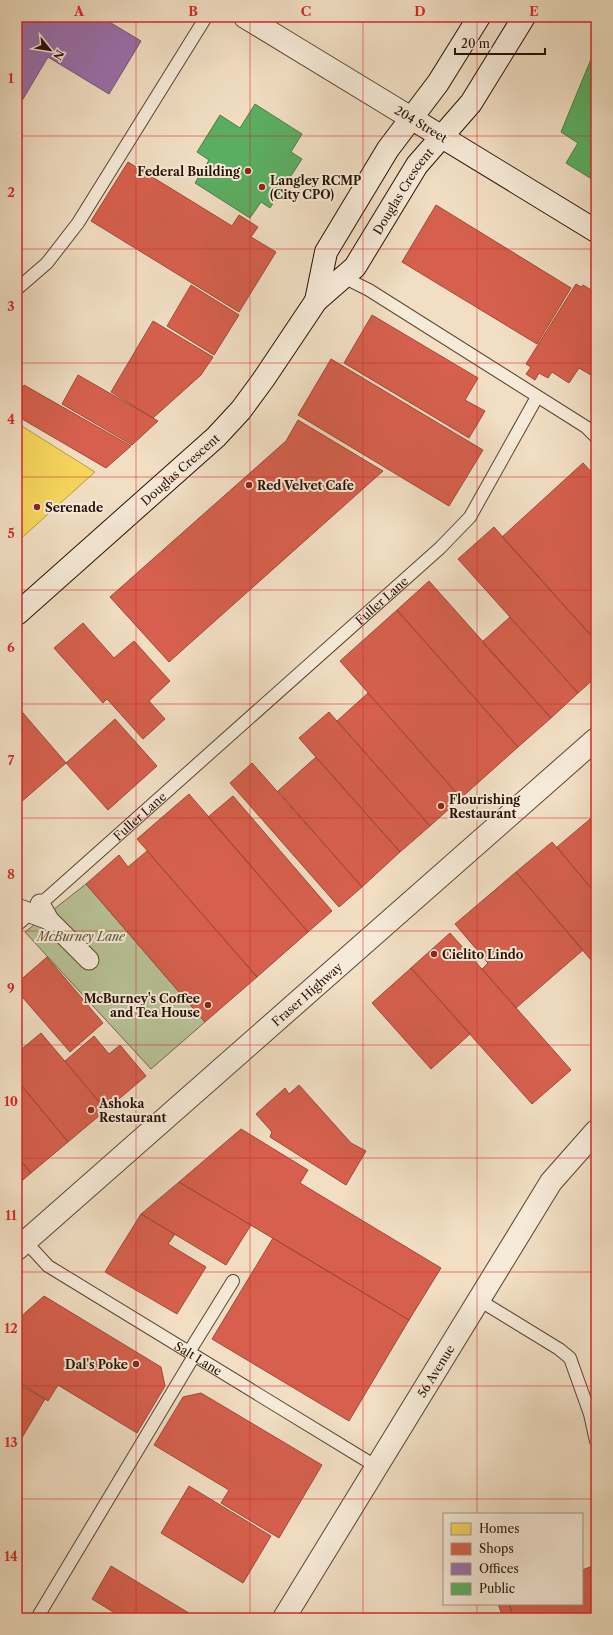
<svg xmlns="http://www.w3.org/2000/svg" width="613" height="1635" font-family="'Libre Caslon Text',serif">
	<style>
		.green { fill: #b7c296; stroke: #6f694c }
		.homes { fill: #f6d55c; stroke: #b89a41 }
		.shops { fill: #d6604d; stroke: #a24837 }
		.offices { fill: #9970ab; stroke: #775379 }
		.public { fill: #5aae61; stroke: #4b7f45 }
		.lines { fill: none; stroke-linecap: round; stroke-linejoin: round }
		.service-casing { stroke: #5a4433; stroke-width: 14 }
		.pedestrian-casing { stroke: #5a4433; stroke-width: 21 }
		.tertiary-casing { stroke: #5a4433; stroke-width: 24 }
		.secondary-casing { stroke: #271003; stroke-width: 24 }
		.service { stroke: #f6ead8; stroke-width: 12 }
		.pedestrian { stroke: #f6ead8; stroke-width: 19 }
		.tertiary { stroke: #f6ead8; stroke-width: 22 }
		.secondary { stroke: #f6ead8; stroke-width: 22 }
		.grid { fill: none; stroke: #d62828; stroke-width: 1; stroke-opacity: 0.55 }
		.poi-dot { fill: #8f2418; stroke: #f6ead8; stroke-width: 1.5 }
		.labels { text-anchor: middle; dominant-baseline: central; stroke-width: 4; stroke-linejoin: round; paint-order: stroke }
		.street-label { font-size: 12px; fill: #271003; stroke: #f6ead8 }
		.poi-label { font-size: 12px; font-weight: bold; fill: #271003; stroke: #f6ead8; text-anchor: start }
		.park-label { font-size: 12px; font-style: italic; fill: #594e36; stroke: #f6ead8 }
		.neatline { fill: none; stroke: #d62828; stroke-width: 1.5 }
		.grid-label { font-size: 13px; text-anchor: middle; font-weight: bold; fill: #d62828 }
	</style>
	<rect width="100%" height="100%" fill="#f1dec3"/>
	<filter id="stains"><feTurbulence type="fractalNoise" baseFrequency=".005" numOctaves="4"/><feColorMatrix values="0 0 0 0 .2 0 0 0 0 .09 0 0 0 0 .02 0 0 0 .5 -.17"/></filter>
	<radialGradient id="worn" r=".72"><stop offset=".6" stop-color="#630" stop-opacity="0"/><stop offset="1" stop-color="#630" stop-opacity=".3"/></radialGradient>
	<!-- green -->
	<path class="green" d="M86 884 205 1022 151 1069 25 932Z"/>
	<!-- homes -->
	<path class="homes" d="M17 423 95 472 17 542Z"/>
	<!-- shops -->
	<path class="shops" d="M128 162 232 226 239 215 258 227 251 237 276 252 239 312 91 221Z
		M436 205 571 288 537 344 402 262Z
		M576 284 581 287 583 285 596 293V378L579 368 569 383 552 372 548 378 539 373 535 380 526 374 531 367 526 364Z
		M191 285 239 315 214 355 167 326Z
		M372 315 478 378 465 400 485 411 469 438 344 363Z
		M153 321 213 357 201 375 153 418 111 392Z
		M331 359 483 450 449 506 298 415Z
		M78 375 158 421 132 445 62 404Z
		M24 385 131 446 106 468 17 416V397Z
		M298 420 383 471 169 662 110 597 286 441Z
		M583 463 596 477V641L502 537Z
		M494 527 596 641V677L578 693 458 559Z
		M429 581 551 718 518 747 397 610Z
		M397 610 518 747 461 798 340 661Z
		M510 617 578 693 551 718 482 642Z
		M83 623 114 658 134 641 170 681 149 701 165 719 143 739 107 699 103 703 54 648Z
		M368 693 461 798 430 826 337 721Z
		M17 706 66 763 20 803 17 800Z
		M329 712 430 826 400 852 299 738Z
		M115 719 157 766 108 810 66 763Z
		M316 757 400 852 362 887 278 791Z
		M252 763 362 887 339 907 230 783Z
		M189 794 308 932 257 977 137 839Z
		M233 796 332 911 308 932 208 817Z
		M596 814V894L557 847Z
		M552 842 596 894V966L516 872Z
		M147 851 257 977 205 1022 86 884 119 855 128 867Z
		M516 872 583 950 516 1008 482 969 488 963 455 924Z
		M450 933 571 1070 532 1104 411 968Z
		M47 957 103 1023 70 1052 17 991V983Z
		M411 968 470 1034 431 1069 372 1003Z
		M41 1033 106 1110 68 1142 17 1080V1053Z
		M94 1036 109 1054 120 1045 146 1076 106 1110 65 1061Z
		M17 1080 68 1142 31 1173 17 1156Z
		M299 1085 351 1143 366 1151 346 1185 270 1137 272 1132 256 1114 285 1088 289 1094Z
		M241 1129 308 1170 300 1183 441 1268 409 1320 179 1182Z
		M17 1156 31 1173 17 1185Z
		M179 1182 251 1225 226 1265 141 1214Z
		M141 1214 175 1234 168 1244 206 1267 177 1314 105 1272Z
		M273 1238 409 1320 349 1421 212 1339Z
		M44 1296 161 1367 165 1386 137 1433 58 1385 48 1401 17 1381V1320Z
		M17 1383 45 1399 17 1446Z
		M201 1393 322 1465 279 1538 221 1503 229 1490 154 1445 183 1397Z
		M189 1486 271 1536 243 1583 161 1533Z
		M596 1565V1618H514L509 1604H582V1570Z
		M111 1566 197 1618H123L92 1599Z
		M498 1604H509L514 1618H498L501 1612Z"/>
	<!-- offices -->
	<path class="offices" d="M17 17H101L141 41 109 94 48 57 20 104 17 102Z"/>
	<!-- public -->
	<path class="public" d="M596 47V179L595 181 566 163 578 143 561 132Z
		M255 104 302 134 291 152 302 159 270 208 261 202 250 218 195 183 209 160 197 152 220 115 240 128Z"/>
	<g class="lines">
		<defs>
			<g id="service">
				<path d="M343 277 369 290 586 427 596 437"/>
				<path d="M17 289 47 263 78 223 206 17"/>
				<path id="s1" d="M17 925 440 548 470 517 537 397"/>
				<path id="s2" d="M26 1242 48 1266 377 1467"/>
				<path d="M479 1300 559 1349 570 1358 590 1414 596 1441"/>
				<path d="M189 1352 233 1281"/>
				<path d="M37 1618 194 1356"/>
			</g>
			<path id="pedestrian" d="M40 904 49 920 89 960
				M17 908 49 920"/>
			<g id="tertiary">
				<path d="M245 17 411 118"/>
				<path id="s3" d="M17 1249 596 739"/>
				<path id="s4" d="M284 1618 551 1182 596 1131"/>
			</g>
			<g id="secondary">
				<path d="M411 118 596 231"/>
				<path d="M316 301 326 252 388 149 438 83 479 17"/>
				<path id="s5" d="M17 614 216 437 241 410 263 380 316 301 355 267 417 165 471 103 524 17"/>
			</g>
		</defs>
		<!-- service casing -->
		<use href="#service" class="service-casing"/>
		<!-- pedestrian casing -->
		<use href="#pedestrian" class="pedestrian-casing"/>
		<!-- tertiary casing -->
		<use href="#tertiary" class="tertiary-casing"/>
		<!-- secondary casing -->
		<use href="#secondary" class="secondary-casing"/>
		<!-- service -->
		<use href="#service" class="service"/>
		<!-- pedestrian -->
		<use href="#pedestrian" class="pedestrian"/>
		<!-- tertiary -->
		<use href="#tertiary" class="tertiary"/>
		<!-- secondary -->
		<use href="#secondary" class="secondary"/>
	</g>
	<!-- grid -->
	<path class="grid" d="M136 17V1618M250 17V1618M363 17V1618M477 17V1514M17 136H596M17 249H596M17 363H596M17 477H596M17 590H596M17 704H596M17 818H596M17 931H596M17 1045H596M17 1158H596M17 1272H596M17 1386H596M17 1499H596M477 1604V1618"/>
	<!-- markers -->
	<g class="poi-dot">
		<circle cx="248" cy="171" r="4"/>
		<circle cx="262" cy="187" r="4"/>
		<circle cx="249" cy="485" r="4"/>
		<circle cx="37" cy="507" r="4"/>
		<circle cx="441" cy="806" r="4"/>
		<circle cx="434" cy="954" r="4"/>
		<circle cx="208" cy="1005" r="4"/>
		<circle cx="91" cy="1110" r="4"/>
		<circle cx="136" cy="1364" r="4"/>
	</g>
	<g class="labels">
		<!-- street labels -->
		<g class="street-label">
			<text transform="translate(421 124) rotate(31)">204 Street</text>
			<text stroke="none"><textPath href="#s5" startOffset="577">Douglas Crescent</textPath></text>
			<text stroke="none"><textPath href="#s5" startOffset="218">Douglas Crescent</textPath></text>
			<text stroke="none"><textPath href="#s1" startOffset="488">Fuller Lane</textPath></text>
			<text stroke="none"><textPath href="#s1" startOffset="164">Fuller Lane</textPath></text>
			<text stroke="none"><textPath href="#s3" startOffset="386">Fraser Highway</textPath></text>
			<text stroke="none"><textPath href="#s2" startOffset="209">Salt Lane</textPath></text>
			<text stroke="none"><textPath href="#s4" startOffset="290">56 Avenue</textPath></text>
		</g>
		<!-- poi labels -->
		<g class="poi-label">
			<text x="240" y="171" text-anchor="end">Federal Building</text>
			<text x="270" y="180">Langley RCMP<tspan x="270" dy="14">(City CPO)</tspan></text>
			<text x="257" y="485">Red Velvet Cafe</text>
			<text x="45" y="507">Serenade</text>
			<text x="449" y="799">Flourishing<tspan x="449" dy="14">Restaurant</tspan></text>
			<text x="442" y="954">Cielito Lindo</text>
			<text x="200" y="998" text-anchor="end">McBurney's Coffee<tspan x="200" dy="14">and Tea House</tspan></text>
			<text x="99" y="1103">Ashoka<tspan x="99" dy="14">Restaurant</tspan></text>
			<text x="128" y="1364" text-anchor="end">Dal's Poke</text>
		</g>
		<!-- park labels -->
		<g class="park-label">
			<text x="81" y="936">McBurney Lane</text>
		</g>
	</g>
	<!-- margin -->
	<rect width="613" height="1635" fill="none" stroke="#f1dec3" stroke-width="44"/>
	<!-- legend -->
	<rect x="443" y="1513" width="140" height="92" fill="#f6ead8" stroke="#a39383"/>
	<rect x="451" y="1523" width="20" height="12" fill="#f6d55c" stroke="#a39383"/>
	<text x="479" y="1533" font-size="12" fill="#271003">Homes</text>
	<rect x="451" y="1543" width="20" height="12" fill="#d6604d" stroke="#a39383"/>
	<text x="479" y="1553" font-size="12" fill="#271003">Shops</text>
	<rect x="451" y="1563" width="20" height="12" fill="#9970ab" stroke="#a39383"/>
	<text x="479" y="1573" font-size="12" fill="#271003">Offices</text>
	<rect x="451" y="1583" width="20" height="12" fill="#5aae61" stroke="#a39383"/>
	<text x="479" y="1593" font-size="12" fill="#271003">Public</text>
	<!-- north arrow -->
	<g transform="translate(50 50) rotate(120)" stroke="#f6ead8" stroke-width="3" paint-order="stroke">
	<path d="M0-3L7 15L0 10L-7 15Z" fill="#271003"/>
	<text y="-6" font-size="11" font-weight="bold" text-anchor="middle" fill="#271003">N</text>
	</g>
	<!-- scale -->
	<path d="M455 48v6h90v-6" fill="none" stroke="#271003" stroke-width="2"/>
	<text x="461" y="48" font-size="12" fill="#271003" stroke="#f6ead8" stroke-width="3" paint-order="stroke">20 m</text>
	<rect x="22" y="22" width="569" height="1591" class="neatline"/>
	<g class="grid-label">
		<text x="79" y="16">A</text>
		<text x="193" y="16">B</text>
		<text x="306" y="16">C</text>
		<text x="420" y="16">D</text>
		<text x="534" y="16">E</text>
		<text x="11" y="83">1</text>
		<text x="11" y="197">2</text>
		<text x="11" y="311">3</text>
		<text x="11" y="424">4</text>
		<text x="11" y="538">5</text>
		<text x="11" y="652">6</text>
		<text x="11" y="765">7</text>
		<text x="11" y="879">8</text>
		<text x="11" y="993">9</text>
		<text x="11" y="1106">10</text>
		<text x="11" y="1220">11</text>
		<text x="11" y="1333">12</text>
		<text x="11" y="1447">13</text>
		<text x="11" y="1561">14</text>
	</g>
	<rect width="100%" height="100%" filter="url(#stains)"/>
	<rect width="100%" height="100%" fill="url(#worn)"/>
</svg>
